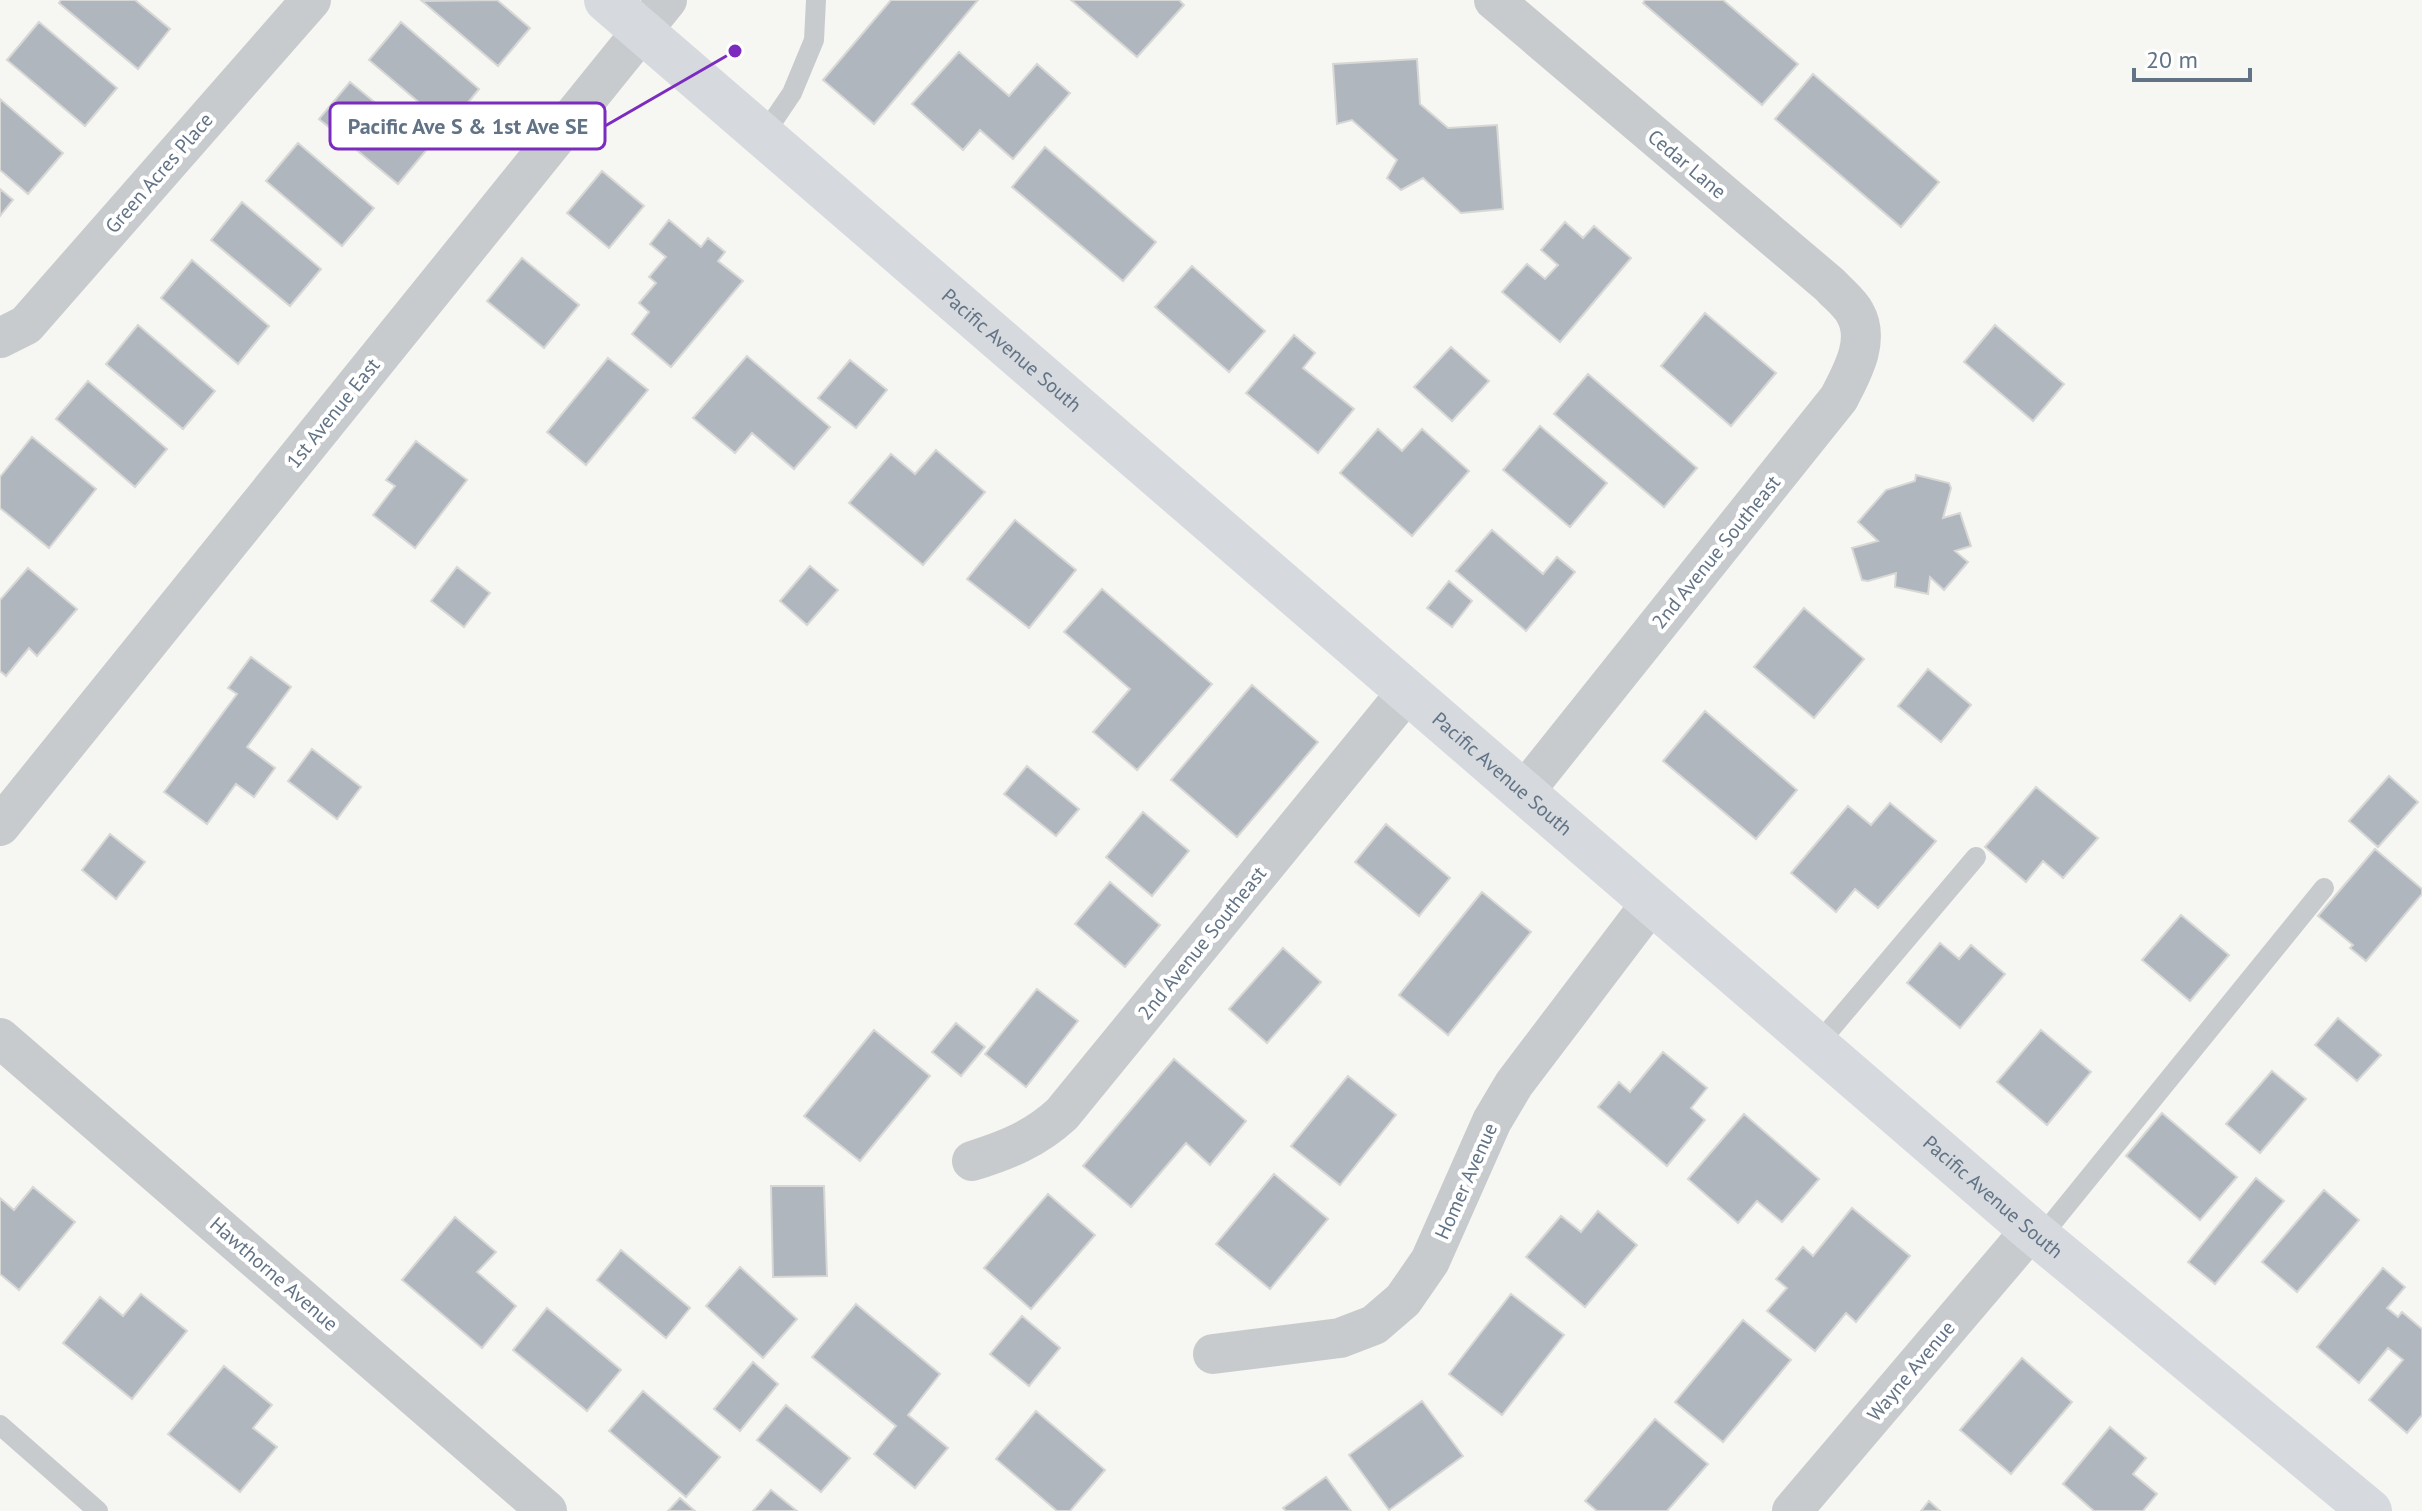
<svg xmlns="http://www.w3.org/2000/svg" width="2422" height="1511" font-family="'PT Sans',sans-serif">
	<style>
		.building { fill: #afb6bd; stroke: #d7d7d5; stroke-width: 2 }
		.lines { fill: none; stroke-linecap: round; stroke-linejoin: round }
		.lane { stroke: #c8cbce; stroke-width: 20 }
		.street { stroke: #c8cbce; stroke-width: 40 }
		.secondary { stroke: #d6dadf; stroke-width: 44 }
		.labels { text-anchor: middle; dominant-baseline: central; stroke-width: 8; stroke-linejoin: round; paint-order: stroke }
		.street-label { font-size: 20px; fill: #627386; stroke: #fff }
		.leader { fill: none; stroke: #7b2cbf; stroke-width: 3 }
		.callout-dot { fill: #7b2cbf; stroke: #fff; stroke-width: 3 }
		.callout { fill: #fff; stroke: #7b2cbf; stroke-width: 3 }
		.callout-label { font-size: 22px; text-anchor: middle; font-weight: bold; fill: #627386 }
	</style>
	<rect width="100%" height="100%" fill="#f6f6f2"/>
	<!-- building -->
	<path class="building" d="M61 0H135L170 29 138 69 59 3Z
		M497 0 530 28 498 66 422 1Z
		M891 0H978L874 124 823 80Z
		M1071 0H1179L1184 5 1137 57Z
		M1645 0H1723L1798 64 1762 105 1643 3Z
		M39 22 117 88 85 126 7 60Z
		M401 22 479 89 448 127 369 60Z
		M959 52 1009 96 1037 64 1070 93 1013 159 980 130 963 150 912 104Z
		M1417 59 1420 104 1448 128 1497 125 1503 209 1461 213 1423 178 1401 190 1387 178 1397 160 1352 120 1337 124 1333 64Z
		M1813 74 1939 182 1901 227 1775 119Z
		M350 82 429 147 398 184 319 119Z
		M0 99 63 153 28 194 0 170Z
		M298 143 374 208 342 246 266 181Z
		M1045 147 1156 242 1123 281 1012 187Z
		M602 171 644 206 609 248 567 213Z
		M0 189 13 200 0 216Z
		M242 202 321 269 290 306 211 240Z
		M669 220 701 247 708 238 725 252 718 261 743 281 671 367 632 334 649 312 639 303 656 283 649 277 666 257 650 244Z
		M1565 222 1583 238 1594 226 1631 258 1560 342 1502 292 1527 264 1545 279 1558 265 1541 250Z
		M522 258 579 305 544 348 487 301Z
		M192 260 269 326 238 364 161 298Z
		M1192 266 1265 331 1229 372 1155 307Z
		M1705 313 1776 373 1731 426 1661 366Z
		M138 325 215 391 183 429 106 364Z
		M1995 325 2064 384 2033 421 1964 362Z
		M1294 335 1315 353 1303 368 1354 409 1318 453 1246 393Z
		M1451 347 1489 381 1452 421 1414 387Z
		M747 356 830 427 794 469 752 433 735 453 693 418Z
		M608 358 648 390 586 465 547 432Z
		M850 360 887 390 856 428 818 398Z
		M1588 374 1697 468 1664 507 1554 414Z
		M88 381 167 449 135 487 56 419Z
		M1540 426 1607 483 1570 527 1503 470Z
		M1378 429 1402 451 1422 429 1469 471 1412 536 1340 473Z
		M32 437 96 489 49 548 0 508V477Z
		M416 441 467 480 415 548 373 515 395 486 386 480Z
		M936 450 985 492 923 565 849 503 891 454 915 474Z
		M1916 475 1949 483 1951 488 1943 518 1960 513 1971 546 1955 551 1968 562 1944 590 1930 577 1928 594 1895 587 1896 573 1868 581 1862 580 1852 548 1878 541 1858 522 1886 490 1915 481Z
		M1015 520 1076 570 1029 628 967 579Z
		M1492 530 1543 574 1557 557 1575 572 1526 631 1456 571Z
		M810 566 838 590 807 625 780 601Z
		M457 567 490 593 464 627 431 601Z
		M28 568 77 609 37 656 29 648 6 676 0 671V600Z
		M1449 581 1472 601 1452 627 1427 608Z
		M1102 589 1212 684 1137 770 1093 732 1130 689 1064 632Z
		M1804 608 1864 659 1814 718 1754 667Z
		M251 657 291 687 247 747 275 768 254 797 236 784 207 824 164 792 237 694 228 688Z
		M1928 669 1971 705 1941 742 1898 706Z
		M1252 685 1318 742 1237 837 1171 780Z
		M1705 711 1797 790 1756 839 1663 761Z
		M312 749 361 787 337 819 288 781Z
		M1027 766 1079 809 1056 836 1004 794Z
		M2389 776 2418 802 2378 847 2349 821Z
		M2036 787 2098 838 2063 878 2043 861 2026 882 1985 847Z
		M1890 803 1936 841 1878 908 1855 889 1836 912 1791 873 1848 806 1871 825Z
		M1143 812 1189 851 1152 896 1106 857Z
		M1386 824 1450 878 1419 916 1355 862Z
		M110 834 145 862 116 899 82 870Z
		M2375 849 2422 889V894L2366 961 2350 948 2353 945 2318 916Z
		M1110 882 1160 925 1125 967 1075 924Z
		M1482 892 1531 932 1448 1035 1399 995Z
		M2181 915 2229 955 2190 1001 2142 960Z
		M1940 943 1959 959 1971 945 2005 974 1960 1028 1907 983Z
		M1283 948 1321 982 1267 1043 1229 1009Z
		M1037 989 1078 1021 1026 1087 985 1054Z
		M2338 1018 2381 1055 2357 1081 2315 1045Z
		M956 1023 985 1047 961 1076 932 1052Z
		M874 1030 930 1076 860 1161 804 1116Z
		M2041 1030 2091 1072 2047 1125 1997 1082Z
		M1663 1052 1707 1088 1691 1108 1705 1120 1667 1166 1598 1107 1619 1082 1630 1092Z
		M1174 1059 1246 1121 1210 1165 1186 1143 1131 1207 1083 1166Z
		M2272 1071 2306 1099 2260 1153 2226 1124Z
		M1348 1076 1396 1115 1340 1185 1291 1146Z
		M2162 1113 2237 1177 2200 1220 2126 1156Z
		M1744 1114 1819 1179 1782 1222 1757 1201 1738 1223 1688 1179Z
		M1274 1174 1328 1219 1270 1289 1216 1244Z
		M2256 1178 2284 1201 2215 1284 2188 1262Z
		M771 1186H824L827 1276 773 1277Z
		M33 1187 75 1222 19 1290 0 1274V1198L14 1210Z
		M2324 1190 2359 1220 2297 1292 2262 1262Z
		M1048 1194 1095 1235 1031 1309 984 1268Z
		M1852 1208 1910 1256 1856 1322 1846 1313 1815 1351 1767 1311 1787 1288 1776 1279 1803 1247 1813 1256Z
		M1598 1211 1637 1245 1585 1307 1526 1257 1561 1216 1581 1232Z
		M455 1217 496 1252 477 1272 516 1306 482 1348 402 1280Z
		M621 1250 690 1308 666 1338 597 1280Z
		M740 1267 797 1319 763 1358 706 1306Z
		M2383 1268 2405 1287 2387 1308 2398 1317 2402 1312 2422 1329V1415L2407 1433 2369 1400 2403 1360 2388 1348 2359 1383 2317 1347Z
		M141 1294 187 1331 132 1399 63 1343 100 1297 123 1316Z
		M1511 1294 1564 1335 1502 1415 1449 1374Z
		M856 1304 940 1374 908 1415 948 1448 915 1488 874 1454 896 1426 812 1357Z
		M547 1308 621 1370 587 1411 513 1350Z
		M1022 1316 1060 1348 1029 1386 990 1354Z
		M1743 1320 1791 1360 1723 1442 1675 1402Z
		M2022 1358 2072 1402 2011 1474 1960 1430Z
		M753 1362 778 1384 740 1431 714 1409Z
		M224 1366 272 1405 253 1428 277 1447 240 1492 168 1434Z
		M643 1391 720 1457 686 1497 609 1431Z
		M1422 1401 1463 1456 1389 1510 1349 1455Z
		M786 1405 850 1458 821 1492 757 1440Z
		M1036 1411 1105 1470 1070 1511H1057L996 1459Z
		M1655 1419 1708 1464 1667 1511H1597L1585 1501Z
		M2110 1427 2146 1458 2133 1474 2157 1494 2143 1511H2094L2063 1484Z
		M1326 1477 1351 1511H1286L1283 1508Z
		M771 1490 797 1511H753Z
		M680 1498 695 1511H668Z
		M1929 1501 1940 1511H1921Z"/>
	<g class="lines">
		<!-- lane -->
		<path class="lane" d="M763 136 792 93 814 40 816 0
			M1817 1045 1976 857
			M2040 1238 2324 888
			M0 1425 98 1511"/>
		<!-- street -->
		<path class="street" d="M1494 0 1830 285C1837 293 1850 303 1855 313 1871 341 1851 374 1839 398L1524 792
			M0 338 26 325 311 0
			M0 826 667 0
			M0 1038 547 1511
			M972 1161C1007 1150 1035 1139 1062 1114L1407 692
			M1213 1354 1340 1338 1374 1325 1403 1300 1430 1261 1492 1121 1514 1084 1652 902
			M1792 1511 2031 1230"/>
		<!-- secondary -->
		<path class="secondary" id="s1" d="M606 0 2031 1230 2370 1511"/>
	</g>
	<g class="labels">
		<!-- street labels -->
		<g class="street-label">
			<text transform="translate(1687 164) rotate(40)">Cedar Lane</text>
			<text transform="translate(159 173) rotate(-49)">Green Acres Place</text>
			<text stroke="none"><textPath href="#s1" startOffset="536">Pacific Avenue South</textPath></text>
			<text transform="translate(333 413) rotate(-51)">1st Avenue East</text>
			<text transform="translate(1716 552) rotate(-51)">2nd Avenue Southeast</text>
			<text stroke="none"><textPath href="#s1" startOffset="1184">Pacific Avenue South</textPath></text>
			<text transform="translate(1202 943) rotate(-51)">2nd Avenue Southeast</text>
			<text transform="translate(1466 1181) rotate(-66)">Homer Avenue</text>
			<text stroke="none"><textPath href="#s1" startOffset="1832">Pacific Avenue South</textPath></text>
			<text transform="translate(274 1274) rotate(41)">Hawthorne Avenue</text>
			<text transform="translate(1911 1371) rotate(-50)">Wayne Avenue</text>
		</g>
	</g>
	<!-- callouts -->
	<path class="leader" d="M735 51L605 126"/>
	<circle class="callout-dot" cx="735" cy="51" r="8"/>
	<rect class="callout" x="330" y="103" width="275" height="46" rx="8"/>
	<g class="callout-label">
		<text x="468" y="134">Pacific Ave S &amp; 1st Ave SE</text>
	</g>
	<!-- scale -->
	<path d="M2134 68v12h116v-12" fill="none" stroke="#627386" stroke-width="4"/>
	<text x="2146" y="68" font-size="24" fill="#627386" stroke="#ffffff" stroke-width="6" paint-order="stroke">20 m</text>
</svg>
